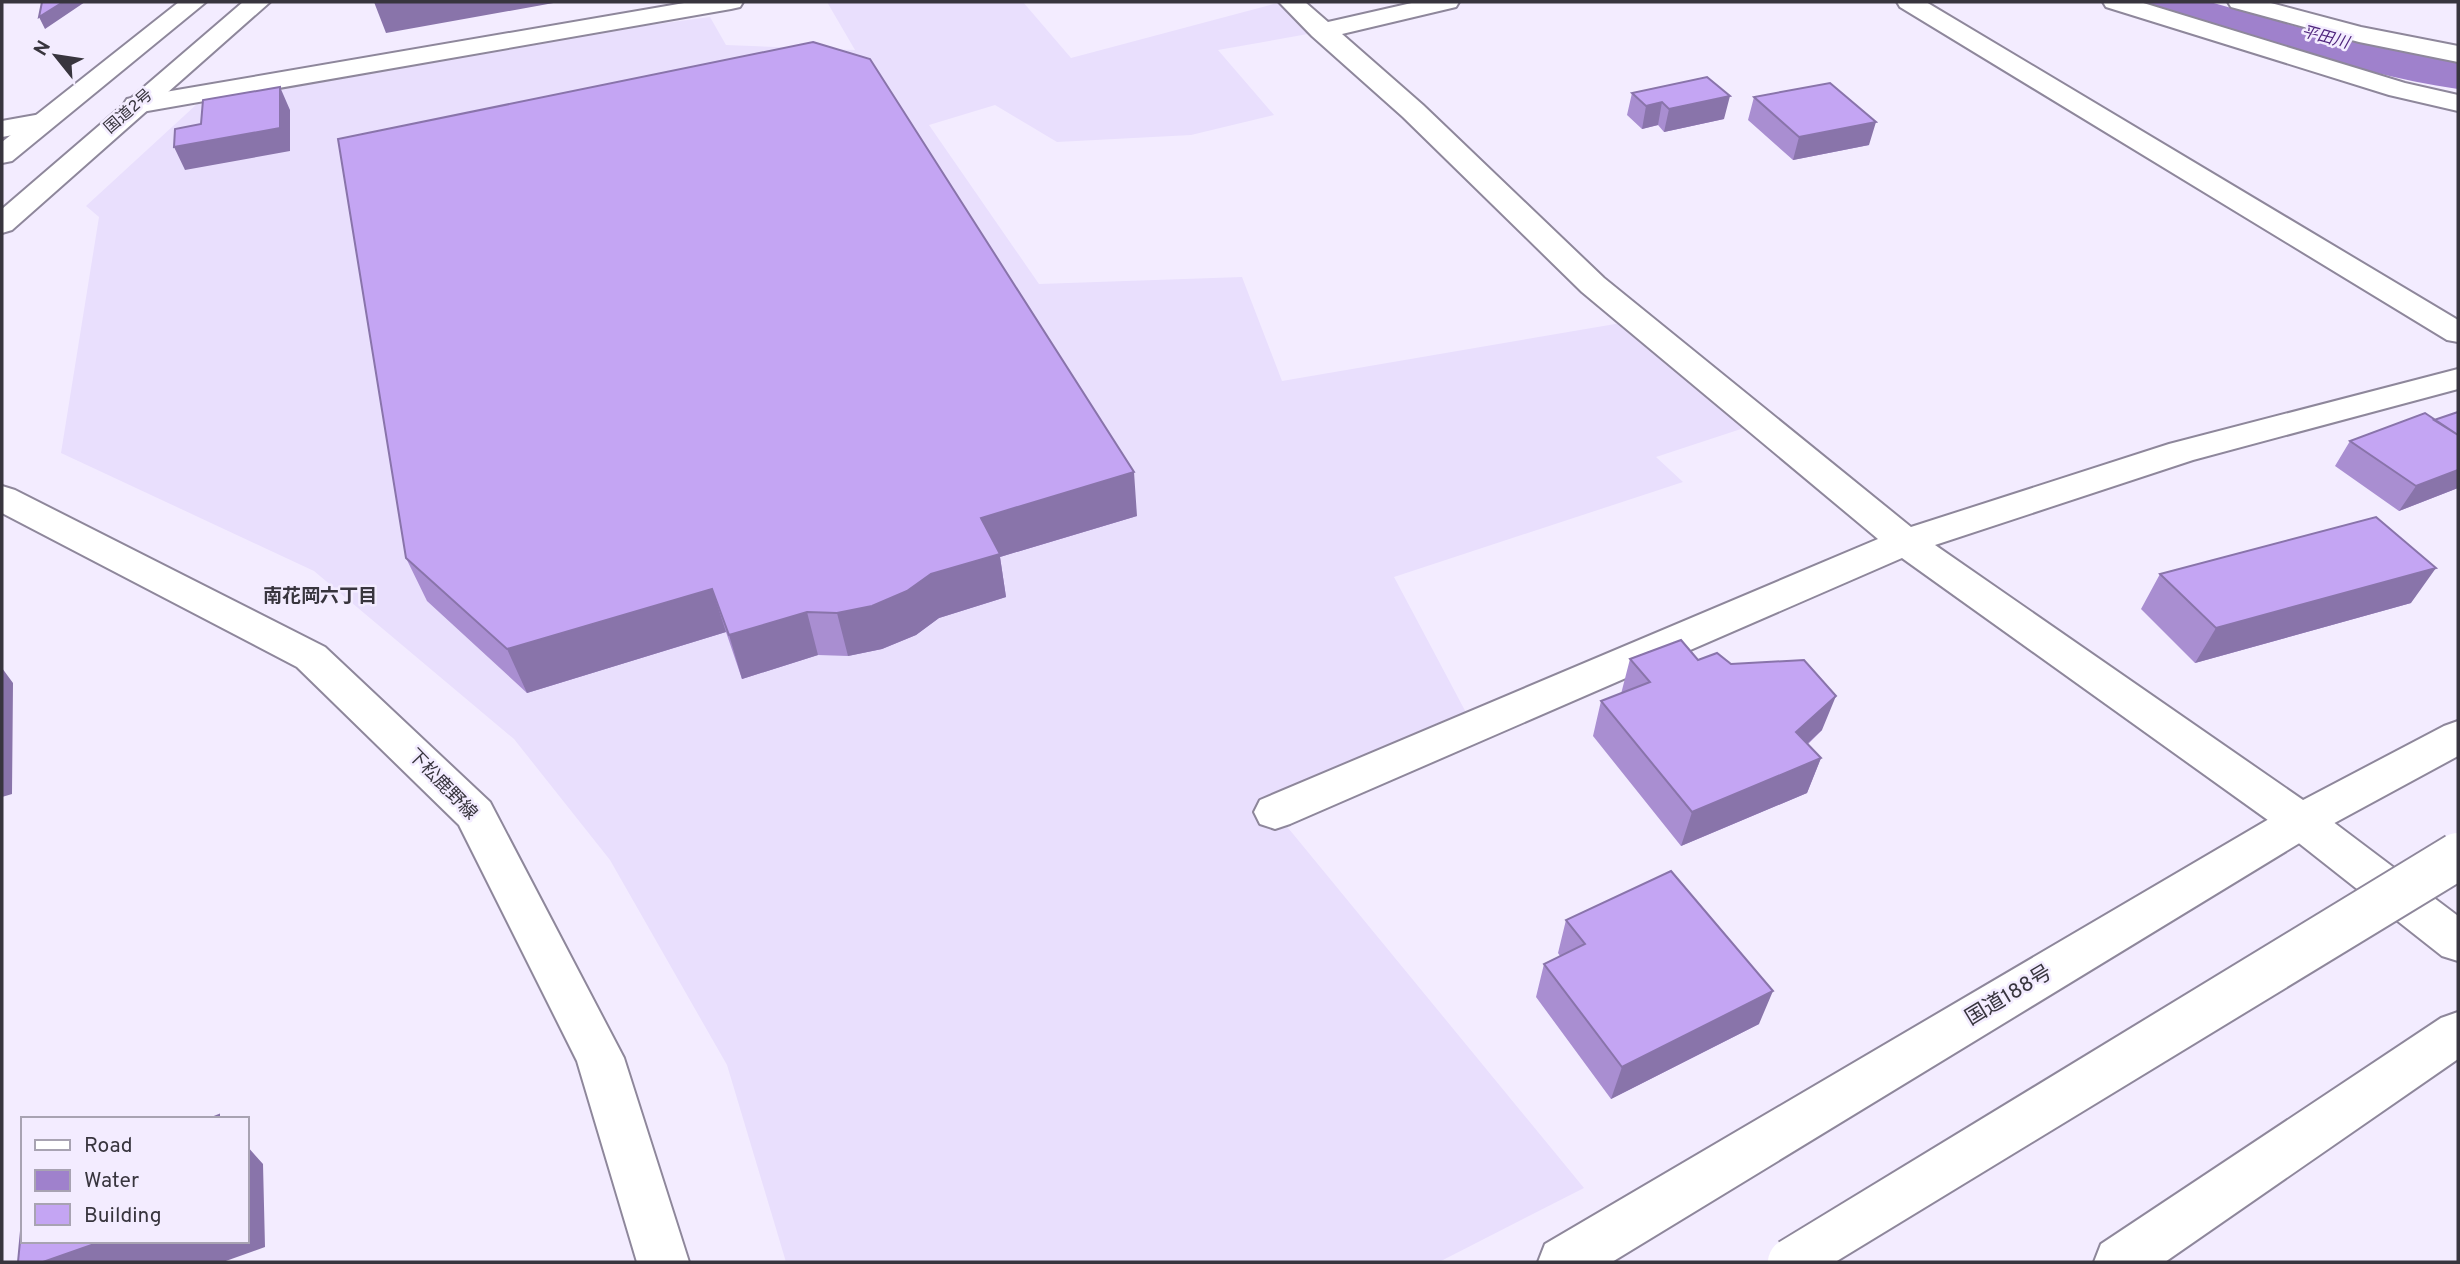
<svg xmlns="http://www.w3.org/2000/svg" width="2460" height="1264" font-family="Overpass,'Noto Sans JP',sans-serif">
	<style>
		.built { fill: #e9dffd }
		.water { fill: #9f81cc }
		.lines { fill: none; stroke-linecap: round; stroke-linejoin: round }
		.minor-casing { stroke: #8e879b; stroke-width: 4 }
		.primary-casing { stroke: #8e879b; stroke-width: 4 }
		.trunk-casing { stroke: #8e879b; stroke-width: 4 }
		.minor { fill: #fff; fill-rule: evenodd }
		.primary { fill: #fff; fill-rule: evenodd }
		.trunk { fill: #fff; fill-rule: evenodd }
		.trunk-bridge-casing { stroke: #8e879b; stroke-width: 50; stroke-linecap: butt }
		.trunk-bridge { stroke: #fff; stroke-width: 46 }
		.wall { fill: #a98ed1 }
		.shaded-wall { fill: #8974aa }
		.building { fill: #c4a5f3; stroke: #8974aa; stroke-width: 2 }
		.labels { text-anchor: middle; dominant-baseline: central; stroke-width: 5; stroke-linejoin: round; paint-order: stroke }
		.far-water-label { font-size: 16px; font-style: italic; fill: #4e247c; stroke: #f3ecff }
		.far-street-label { font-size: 16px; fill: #38353e; stroke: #f3ecff }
		.street-label { font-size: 18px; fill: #38353e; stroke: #f3ecff }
		.neighbourhood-label { font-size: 19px; font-weight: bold; fill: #38353e; stroke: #f3ecff }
		.near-street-label { font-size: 21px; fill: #38353e; stroke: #f3ecff }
	</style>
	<rect width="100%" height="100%" fill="#f3ecff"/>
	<!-- built -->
	<path class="built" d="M827 2H1023L1071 58 1281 2H1290L1319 32 1218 50 1274 115 1191 135 1057 142 995 105 929 125 1039 284 1242 277 1282 381 1627 322 1744 428 1656 457 1683 482 1394 577 1470 720 1275 812 1584 1188 1439 1262H786L727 1065 610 860 514 739 314 571 61 453 99 217 86 206 197 104 620 29 710 17 726 45 855 50Z"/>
	<!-- water -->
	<path class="water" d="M2141 2H2210L2345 40 2458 61V89C2350 73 2245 35 2141 2Z"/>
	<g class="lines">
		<defs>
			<path id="minor" d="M690 2H743L740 7 731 9 136 113 127 111 123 105 127 99 136 97Z
				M1279 2H1305L1328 22 1416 2H1459L1456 7 1342 34 1423 105 1604 278 1911 527 2169 444 2458 369V389L2193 460 1935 545 2316 809 2458 916V961L2442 956 2286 833 1902 558 1290 824 1275 829 1260 824 1254 812 1260 800 1878 539 1582 292 1403 117 1312 36Z
				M1897 2H1926L2458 320V342L2447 340 1900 7Z
				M2103 2H2140L2405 83 2458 95V111L2389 95 2106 7Z
				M2228 2H2267L2361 27 2458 46V62L2359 42 2231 7Z
				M41 114 51 116 55 122 51 128 2 137V121Z"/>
			<path id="primary" d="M2 486 15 490 325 647 490 802 624 1058 689 1262H637L577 1061 459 825 297 667 2 513Z"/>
			<path id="trunk" d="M179 2H206L12 161 2 163V142Z
				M243 2H270L12 230 2 233V209Z
				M2458 721V756L2316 833 1612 1262H1538L1545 1244 2286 809 2444 726Z
				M2458 1012V1059L2165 1262H2094L2101 1244 2441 1018Z"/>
		</defs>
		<!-- minor casing -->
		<use href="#minor" class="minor-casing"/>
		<!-- primary casing -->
		<use href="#primary" class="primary-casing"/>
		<!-- trunk casing -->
		<use href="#trunk" class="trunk-casing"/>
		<!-- minor -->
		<use href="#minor" class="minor"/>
		<!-- primary -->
		<use href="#primary" class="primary"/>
		<!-- trunk -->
		<use href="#trunk" class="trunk"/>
		<defs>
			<path id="trunk-bridge" d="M1791 1262 2458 856"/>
		</defs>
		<!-- trunk-bridge casing -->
		<use href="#trunk-bridge" class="trunk-bridge-casing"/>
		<!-- trunk-bridge -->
		<use href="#trunk-bridge" class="trunk-bridge"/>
	</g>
	<!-- wall -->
	<path class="wall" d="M1632 93 1724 119 1664 132 1658 125 1642 129 1627 115Z
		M1754 97 1869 145 1793 160 1748 120Z
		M2458 412V488L2399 511 2335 466 2350 441 2434 420Z
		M1137 516 1000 557 1006 597 939 618 916 635 882 649 848 656 818 655 742 679 726 632 527 693 427 601 406 558Z
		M2160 574 2411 603 2195 663 2141 609Z
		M1630 659 1698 660 1731 664 1822 730 1808 744 1821 758 1807 793 1681 846 1593 736 1601 701 1621 694Z
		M1566 920 1759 1024 1611 1099 1536 997 1544 964 1560 956 1558 953Z"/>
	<!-- shaded-wall -->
	<path class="shaded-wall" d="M63 2H85L45 29 39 17Z
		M374 2H559L386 33Z
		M280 87 290 110V151L185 170 174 147Z
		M1730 96 1724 119 1664 132 1669 109Z
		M1662 102 1658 125 1642 129 1646 106Z
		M1876 122 1869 145 1793 160 1799 137Z
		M2458 470V488L2399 511 2416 486Z
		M1134 472 1137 516 1000 557 1006 597 939 618 916 635 882 649 848 656 837 613 931 574 981 518Z
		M2436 568 2411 603 2195 663 2216 628Z
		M712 589 726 632 527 693 507 649Z
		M807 612 818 655 742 679 729 635Z
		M2 668 13 683 12 794 2 797Z
		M1836 696 1822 730 1783 766 1796 732Z
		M1821 758 1807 793 1681 846 1692 812Z
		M1773 991 1759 1024 1611 1099 1622 1067Z
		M247 1146 263 1164 265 1247 223 1262H43L103 1241H247Z"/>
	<!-- building -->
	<path class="building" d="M42 2H63L39 17Z
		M813 42 870 59 1134 472 981 518 1000 554 931 574 907 591 872 606 837 613 807 612 729 635 712 589 507 649 406 558 338 139Z
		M1707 77 1730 96 1669 109 1662 102 1646 106 1632 93Z
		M1830 83 1876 122 1799 137 1754 97Z
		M280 87V128L174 147 175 129 201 124 203 100Z
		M2458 412V435L2434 420Z
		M2425 413 2458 435V470L2416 486 2350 441Z
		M2376 517 2436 568 2216 628 2160 574Z
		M1681 640 1698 660 1717 653 1731 664 1804 660 1836 696 1796 732 1821 758 1692 812 1601 701 1650 682 1630 659Z
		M1671 871 1773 991 1622 1067 1544 964 1585 944 1566 920Z
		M219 1115V1119H209Z
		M23 1210V1241H103L43 1262H18Z"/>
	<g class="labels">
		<!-- far-water labels -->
		<g class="far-water-label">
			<text transform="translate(2325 38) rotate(15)">平田川</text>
		</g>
		<!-- far-street labels -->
		<g class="far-street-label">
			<text transform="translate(129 112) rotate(-41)">国道2号</text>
		</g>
		<!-- street labels -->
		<g class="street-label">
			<text transform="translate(442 785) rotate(46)">下松鹿野線</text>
		</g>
		<!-- neighbourhood labels -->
		<g class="neighbourhood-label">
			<text x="320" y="597">南花岡六丁目</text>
		</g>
		<!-- near-street labels -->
		<g class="near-street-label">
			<text transform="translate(2009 996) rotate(-31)">国道188号</text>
		</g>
	</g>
	<!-- border -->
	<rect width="2460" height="1264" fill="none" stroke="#38353e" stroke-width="7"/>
	<!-- legend -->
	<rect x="21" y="1117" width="228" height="126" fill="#f3ecff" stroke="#a8a3b2" stroke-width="2"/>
	<rect x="35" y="1140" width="35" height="10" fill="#ffffff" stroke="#a8a3b2" stroke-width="2"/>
	<text x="84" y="1152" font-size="21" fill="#38353e">Road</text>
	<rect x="35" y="1170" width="35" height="21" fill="#9f81cc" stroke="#a8a3b2" stroke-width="2"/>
	<text x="84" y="1187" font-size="21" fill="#38353e">Water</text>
	<rect x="35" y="1204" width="35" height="21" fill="#c4a5f3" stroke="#a8a3b2" stroke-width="2"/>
	<text x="84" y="1222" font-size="21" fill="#38353e">Building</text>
	<!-- north arrow -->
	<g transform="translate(56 56) rotate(300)" stroke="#f3ecff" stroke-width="5" paint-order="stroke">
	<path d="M0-5L12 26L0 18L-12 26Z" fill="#38353e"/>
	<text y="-10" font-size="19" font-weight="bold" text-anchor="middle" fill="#38353e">N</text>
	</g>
</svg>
